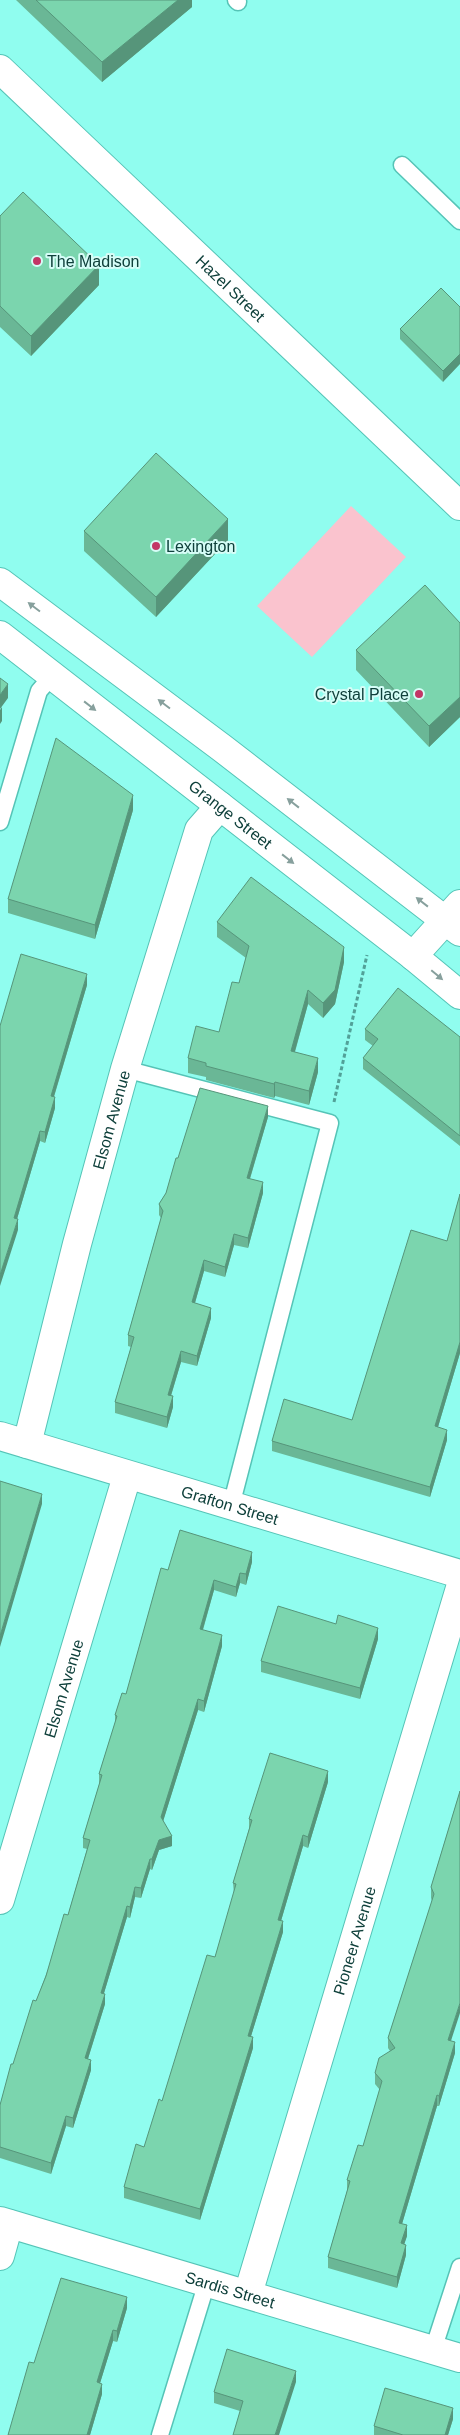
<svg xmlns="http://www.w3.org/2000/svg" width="460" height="2435" font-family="Helvetica,sans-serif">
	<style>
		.green { fill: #fac3ce }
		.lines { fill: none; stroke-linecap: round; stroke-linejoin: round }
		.lane-casing { stroke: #55c4b7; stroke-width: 19 }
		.street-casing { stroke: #55c4b7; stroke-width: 30 }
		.secondary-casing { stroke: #55c4b7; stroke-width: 30 }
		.path { stroke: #52a198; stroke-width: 3; stroke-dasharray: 4 2.5; stroke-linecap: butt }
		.lane { stroke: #fff; stroke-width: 16 }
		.street { stroke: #fff; stroke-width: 28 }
		.secondary { stroke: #fff; stroke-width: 28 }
		.wall { fill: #6ab796 }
		.shaded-wall { fill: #56957a }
		.building { fill: #7bd5ae; stroke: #56957a }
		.oneway { fill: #87a09d }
		.poi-dot { fill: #c33666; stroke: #d6fdf7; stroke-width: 2 }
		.labels { text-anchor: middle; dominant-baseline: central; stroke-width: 4; stroke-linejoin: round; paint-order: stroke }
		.poi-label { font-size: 16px; fill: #0f403b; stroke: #d6fdf7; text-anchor: start }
		.street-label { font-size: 16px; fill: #0f403b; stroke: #d6fdf7 }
	</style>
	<rect width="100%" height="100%" fill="#90fdef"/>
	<!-- green -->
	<path class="green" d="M351 506 406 557 312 657 257 606Z"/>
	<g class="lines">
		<defs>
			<path id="lane" d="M236 0 238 2
				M402 165 460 221
				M0 822 39 691 52 676
				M125 1069 330 1123 231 1506
				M433 2350 460 2267
				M160 2435 207 2282"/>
			<g id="street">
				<path id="s1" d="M0 69 460 506"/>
				<path id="s2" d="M0 1436 460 1574"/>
				<path id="s3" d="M27 1444 77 1244 125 1069 199 830 220 806"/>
				<path id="s4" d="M0 1900 127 1476"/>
				<path id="s5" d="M0 2221 460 2358"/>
				<path d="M0 2256 9 2224"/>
				<path id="s6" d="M248 2294 460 1588"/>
			</g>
			<g id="secondary">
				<path d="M0 582 222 748 460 932"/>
				<path id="s7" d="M0 635 413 956 460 995"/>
				<path d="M413 956 460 904"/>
			</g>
		</defs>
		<!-- lane casing -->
		<use href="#lane" class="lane-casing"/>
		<!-- street casing -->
		<use href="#street" class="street-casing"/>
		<!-- secondary casing -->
		<use href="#secondary" class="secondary-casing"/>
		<!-- path -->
		<path class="path" d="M334 1102 367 955"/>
		<!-- lane -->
		<use href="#lane" class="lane"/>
		<!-- street -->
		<use href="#street" class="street"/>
		<!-- secondary -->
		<use href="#secondary" class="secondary"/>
	</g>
	<!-- wall -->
	<path class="wall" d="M16 0H192V7L102 82Z
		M0 216 99 285 31 356 0 327Z
		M460 307 443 382 400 339V329Z
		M84 531 228 540 156 617 84 551Z
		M460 623V717L429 747 356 670V650Z
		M133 810 95 939 8 913V899Z
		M217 922 344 962 335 1004 323 1018 308 1004 295 1052 318 1072 309 1105 275 1096 274 1098 206 1080V1077L188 1073V1058L219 1032 239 983 246 958 217 937Z
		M87 985 54 1097 55 1108 45 1143 40 1141 17 1219 18 1230 0 1026Z
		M365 1029 460 1037V1146L363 1069V1058L373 1046 365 1040Z
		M268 1117 250 1179 263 1193 248 1248 234 1245 225 1277 204 1271 195 1303 211 1318 197 1366 181 1362 171 1396 173 1407 167 1428 115 1413V1402L131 1347 128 1346V1335L161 1218 159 1215V1204L166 1193 178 1158Z
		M460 1194V1353L438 1427 447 1440 430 1497 272 1451V1441L352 1420 447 1241Z
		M252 1562 246 1585 240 1583 236 1597 214 1590 203 1630 222 1646 204 1712 198 1710 163 1821 172 1846 159 1850 152 1870 150 1869 141 1898 135 1897 130 1918 127 1917 104 1993 105 2004 88 2059 91 2070 73 2128 66 2126 51 2174 0 2158V2105L13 2064 68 1915 87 1849 83 1848V1838L99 1785V1774L115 1723V1715L126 1694 168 1570Z
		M336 1624 378 1639 360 1699 261 1672V1661Z
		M328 1782 308 1848 303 1846 281 1921 283 1932 251 2036 253 2048 200 2220 124 2198V2187L144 2147 162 2101 215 1957 234 1894 233 1883 249 1829V1819Z
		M460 1791 451 2041 455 2053 439 2106H437L402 2224 407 2236 404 2244 406 2255 397 2288 328 2268V2257L347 2191V2180L363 2146 380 2090 375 2084V2073L390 2051 388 2048V2038L432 1901 431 1898V1887Z
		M127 2308 117 2342 113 2341 100 2383 102 2394 90 2435H8L34 2363Z
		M296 2382 240 2411 214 2403V2392Z
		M453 2419 448 2435H374V2426Z"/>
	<!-- shaded-wall -->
	<path class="shaded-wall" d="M178 0H192V7L102 82V62Z
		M99 265V285L31 356V336Z
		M460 354V364L443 382V371Z
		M228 519V540L156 617V597Z
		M8 684V698L0 709V695Z
		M460 697V717L429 747V726Z
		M2 707V721L0 724V710Z
		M133 795V810L95 939V925Z
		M344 947V962L335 1004 323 1018V1003Z
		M87 974V985L51 1106V1096Z
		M308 990V1004L291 1065V1051Z
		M318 1058V1072L309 1105V1091Z
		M275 1082V1096L274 1098V1084Z
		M55 1097V1108L45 1143V1132Z
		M268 1106V1117L247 1188V1178Z
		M40 1131V1141L14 1229V1218Z
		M263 1182V1193L248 1248V1238Z
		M18 1219V1230L0 1286V1275Z
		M234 1234V1245L225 1277V1267Z
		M204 1260V1271L192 1313V1302Z
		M211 1308V1318L197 1366V1356Z
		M460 1342V1353L435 1437V1426Z
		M181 1351V1362L168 1405V1395Z
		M173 1396V1407L167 1428V1417Z
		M447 1430V1440L430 1497V1487Z
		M42 1494V1504L0 1647V1636Z
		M252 1552V1562L246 1585V1574Z
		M240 1573V1583L236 1597V1587Z
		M214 1580V1590L200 1639V1629Z
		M378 1628V1639L360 1699V1688Z
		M222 1635V1646L204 1712V1701Z
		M198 1699V1710L161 1828V1817Z
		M328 1771V1782L308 1848V1837Z
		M303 1835V1846L278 1931V1920Z
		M172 1836V1846L159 1850 152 1870V1859L159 1840Z
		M150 1859V1869L141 1898V1888Z
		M135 1887V1897L130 1918V1907Z
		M127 1906V1917L101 2003V1993Z
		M283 1921V1932L248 2046V2036Z
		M105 1994V2004L85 2068V2058Z
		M460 2003V2013L448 2050V2040Z
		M253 2037V2048L200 2220V2209Z
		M455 2042V2053L439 2106V2096Z
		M91 2060V2070L73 2128V2118Z
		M437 2095V2106L399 2234V2223Z
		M66 2116V2126L51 2174V2163Z
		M407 2225V2236L401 2254V2243Z
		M406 2245V2255L397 2288V2277Z
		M127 2297V2308L117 2342V2331Z
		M113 2330V2341L97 2393V2382Z
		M296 2371V2382L279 2435H275Z
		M102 2384V2394L90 2435H87Z
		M453 2408V2419L448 2435H445Z"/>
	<!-- building -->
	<path class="building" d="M36 0H178L102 62Z
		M23 192 99 265 31 336 0 306V216Z
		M441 288 460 307V354L443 371 400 329Z
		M156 453 228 519 156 597 84 531Z
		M425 585 460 623V697L429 726 356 650Z
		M0 678 8 684 0 695Z
		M56 738 133 795 95 925 8 899Z
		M251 877 344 947 335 990 323 1003 308 990 291 1051 318 1058 309 1091 275 1082 274 1084 206 1066V1063L188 1058 196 1026 219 1032 232 982 239 983 249 946 217 922Z
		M21 954 87 974 51 1096 55 1097 45 1132 40 1131 14 1218 18 1219 0 1275V1026Z
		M398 988 460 1037V1136L363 1058 378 1039 365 1029Z
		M200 1088 268 1106 247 1178 263 1182 248 1238 234 1234 225 1267 204 1260 192 1302 211 1308 197 1356 181 1351 168 1395 173 1396 167 1417 115 1402 134 1337 128 1335 163 1211 159 1204 166 1193 176 1158H178Z
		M460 1194V1342L435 1426 447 1430 430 1487 272 1441 284 1399 352 1420 411 1230 447 1241Z
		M0 1481 42 1494 0 1636Z
		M180 1530 252 1552 246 1574 240 1573 236 1587 214 1580 200 1629 222 1635 204 1701 198 1699 161 1817 172 1836 159 1840 152 1859H150L141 1888 135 1887 130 1907 127 1906 101 1993 105 1994 85 2058 91 2060 73 2118 66 2116 51 2163 0 2147V2105L11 2064H13L33 2000 36 2001 46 1976 64 1914 68 1915 90 1840 83 1838 102 1775 99 1774 117 1716 115 1715 122 1693 126 1694 161 1568 168 1570Z
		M278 1606 336 1624 338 1615 378 1628 360 1688 261 1661Z
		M270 1753 328 1771 308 1837 303 1835 278 1920 283 1921 248 2036 253 2037 200 2209 124 2187 136 2144 144 2147 159 2099 162 2101 207 1955 215 1957 236 1884 233 1883 252 1820 249 1819Z
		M460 1791V2003L448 2040 455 2042 439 2096 437 2095 399 2223 407 2225 401 2243 406 2245 397 2277 328 2257 350 2181 347 2180 358 2145 363 2146 382 2081 375 2073 379 2058 395 2048 388 2038 434 1894 431 1887Z
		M61 2278 127 2297 117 2331 113 2330 97 2382 102 2384 87 2435H8L29 2362 34 2363Z
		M227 2349 296 2371 275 2435H233L243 2401 214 2392Z
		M385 2388 453 2408 445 2435H403L374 2426Z"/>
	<!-- one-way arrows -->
	<defs><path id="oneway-solid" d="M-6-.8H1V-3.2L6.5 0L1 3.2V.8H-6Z" transform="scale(1.25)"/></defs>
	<g class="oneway">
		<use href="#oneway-solid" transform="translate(34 607) rotate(-143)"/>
		<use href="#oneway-solid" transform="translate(164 704) rotate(-143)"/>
		<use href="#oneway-solid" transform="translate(90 706) rotate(38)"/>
		<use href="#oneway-solid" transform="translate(293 803) rotate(-142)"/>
		<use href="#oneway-solid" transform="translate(288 859) rotate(38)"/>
		<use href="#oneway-solid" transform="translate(422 902) rotate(-142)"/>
		<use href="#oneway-solid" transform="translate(437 975) rotate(40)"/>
	</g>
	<!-- markers -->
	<g class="poi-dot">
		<circle cx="37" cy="261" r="5"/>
		<circle cx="156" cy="546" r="5"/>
		<circle cx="419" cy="694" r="5"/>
	</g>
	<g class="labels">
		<!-- poi labels -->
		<g class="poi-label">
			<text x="47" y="261">The Madison</text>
			<text x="166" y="546">Lexington</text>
			<text x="409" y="694" text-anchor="end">Crystal Place</text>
		</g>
		<!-- street labels -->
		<g class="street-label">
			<text stroke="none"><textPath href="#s1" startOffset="318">Hazel Street</textPath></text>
			<text stroke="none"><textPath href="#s7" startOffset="292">Grange Street</textPath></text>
			<text stroke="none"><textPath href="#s3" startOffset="335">Elsom Avenue</textPath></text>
			<text stroke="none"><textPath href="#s2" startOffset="240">Grafton Street</textPath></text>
			<text stroke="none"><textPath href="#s4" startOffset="221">Elsom Avenue</textPath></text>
			<text stroke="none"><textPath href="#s6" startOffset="369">Pioneer Avenue</textPath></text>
			<text stroke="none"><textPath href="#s5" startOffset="240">Sardis Street</textPath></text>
		</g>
	</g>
</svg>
